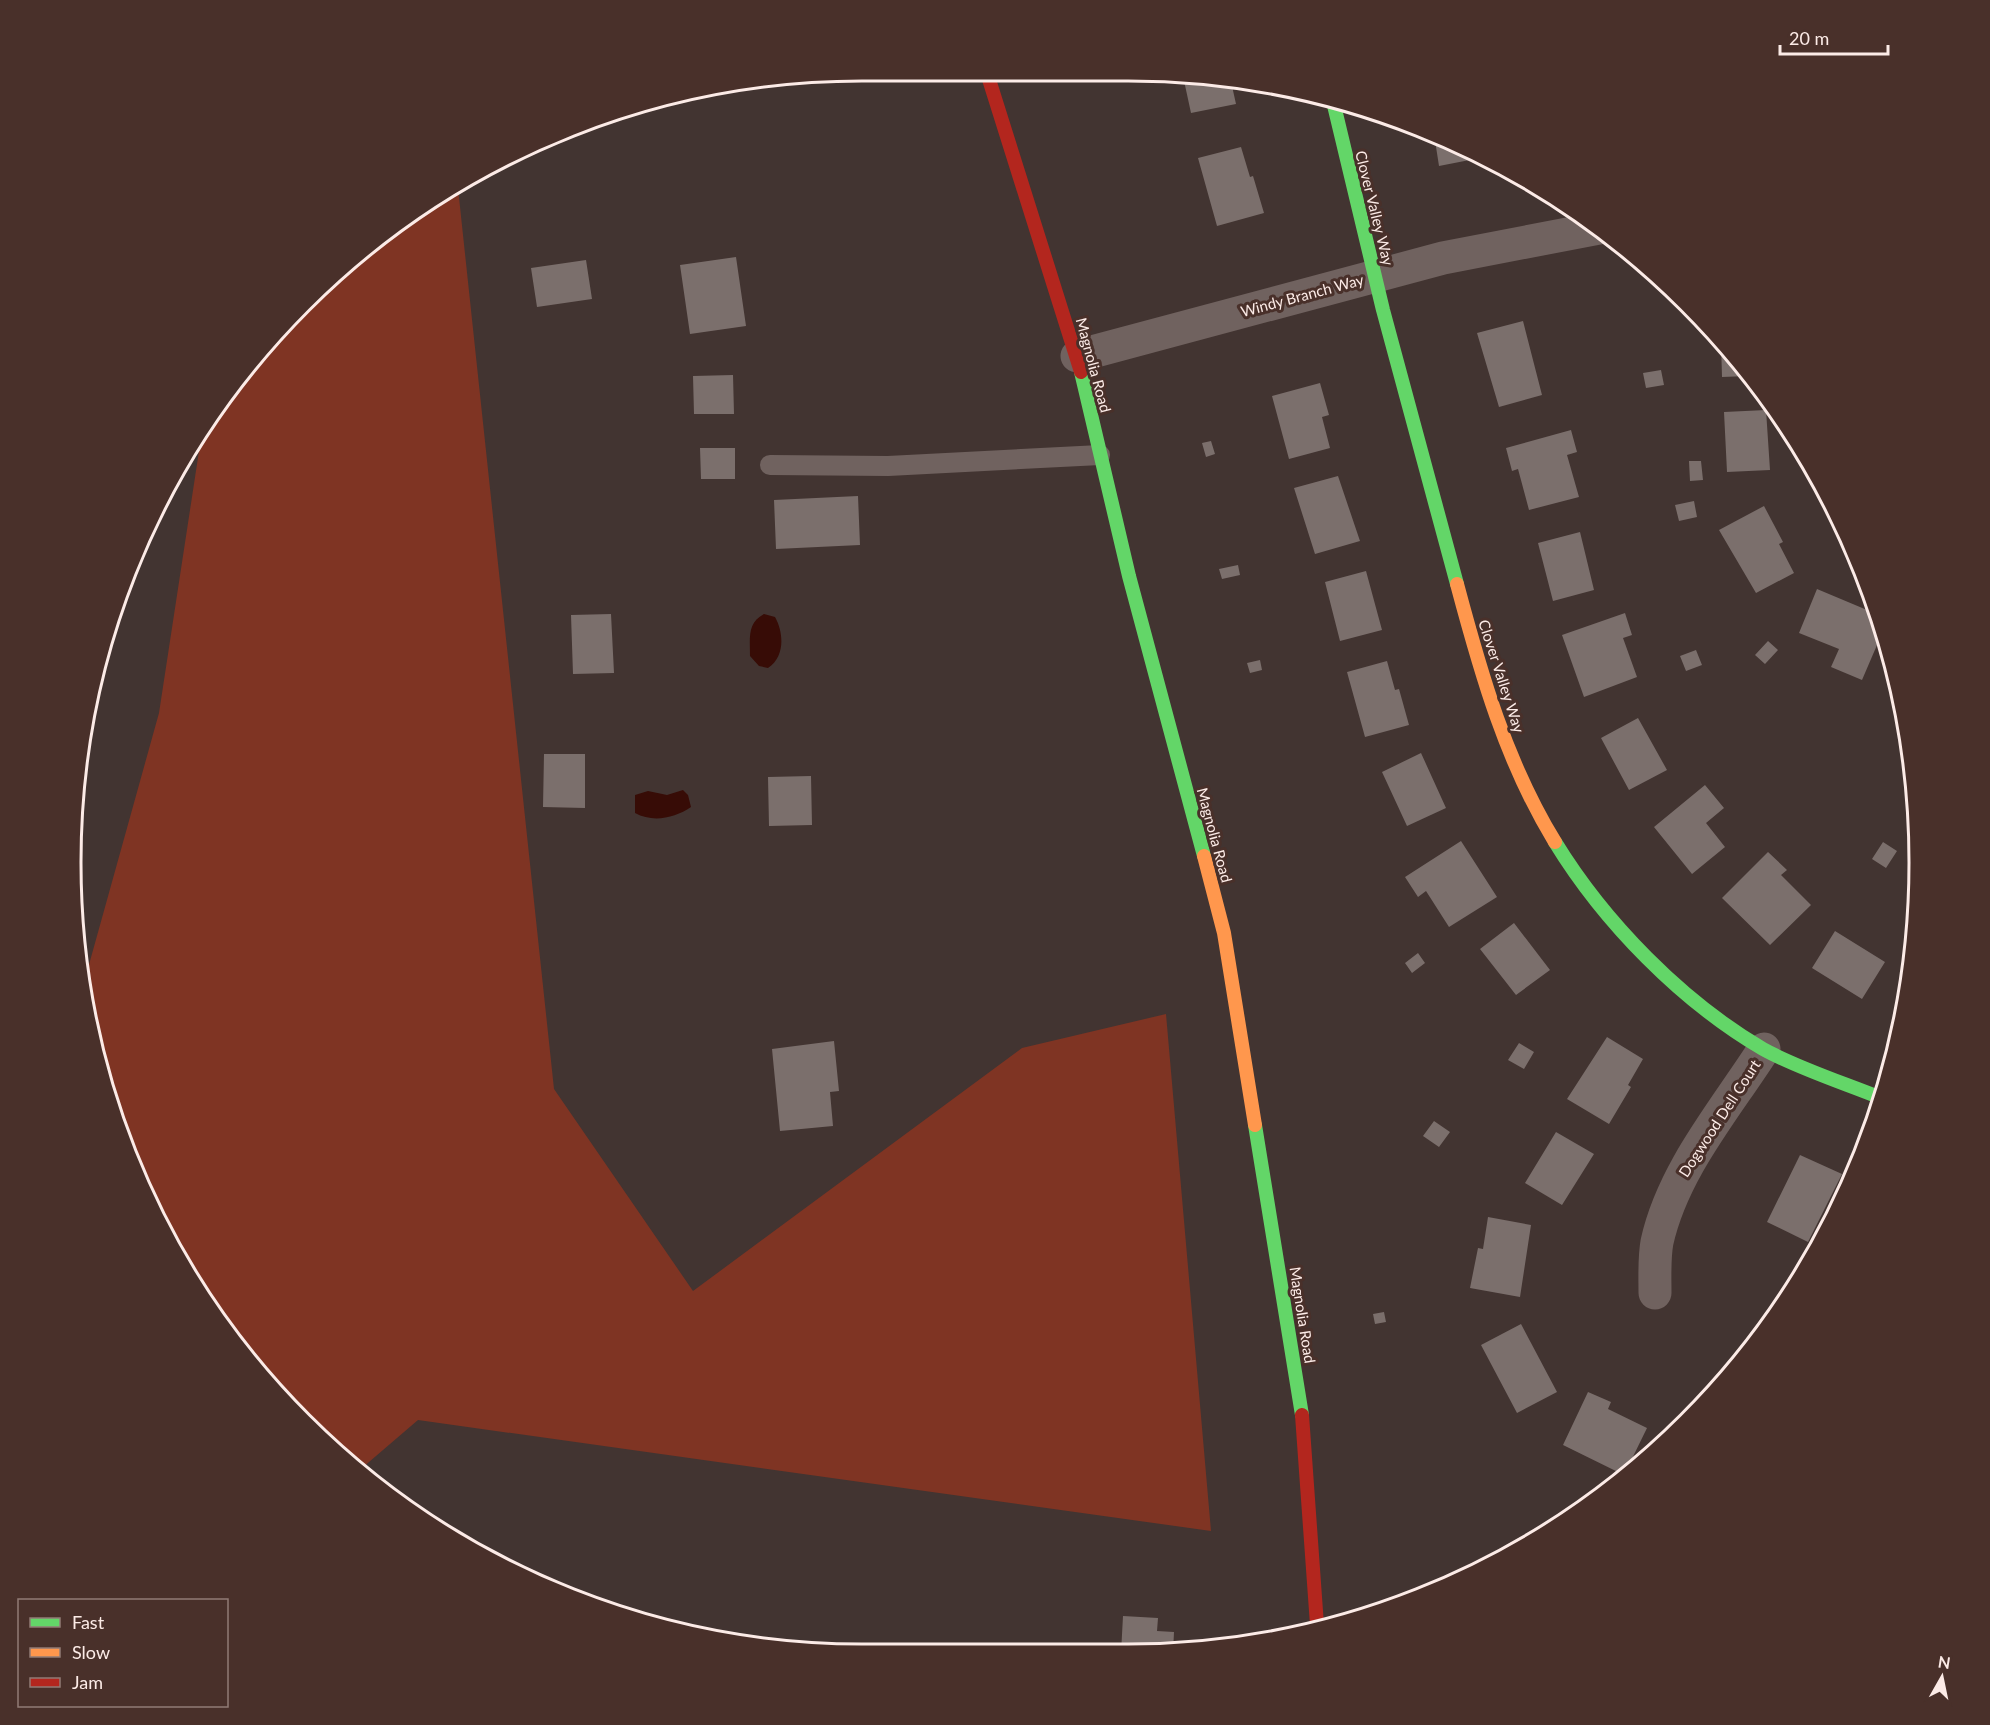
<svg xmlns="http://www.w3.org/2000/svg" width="1990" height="1725" font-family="Lato,sans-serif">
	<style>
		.green { fill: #7f3423 }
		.water { fill: #370c06 }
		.building { fill: #7b6f6c }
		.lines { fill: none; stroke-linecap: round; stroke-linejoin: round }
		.lane { stroke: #70625f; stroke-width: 20 }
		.street { stroke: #70625f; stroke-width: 33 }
		.fast { stroke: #63d668; stroke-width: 14 }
		.slow { stroke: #ff974d; stroke-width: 14 }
		.jam { stroke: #b3261e; stroke-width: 14 }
		.labels { text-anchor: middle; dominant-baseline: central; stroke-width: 6; stroke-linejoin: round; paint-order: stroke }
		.street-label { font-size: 15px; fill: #fcebe7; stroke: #49302a }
		.rim { fill: none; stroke: #fcebe7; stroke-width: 3 }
	</style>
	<rect width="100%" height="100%" fill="#423431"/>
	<!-- green -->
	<path class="green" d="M458 188 554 1089 693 1291 1022 1048 1166 1014 1211 1531 418 1420 362 1468 267 1385 177 1259 112 1117 85 979 159 713 201 438 234 381 341 267Z"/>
	<!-- water -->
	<path class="water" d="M764 614 775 617C784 633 785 657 768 668L759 666 750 656C750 638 747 623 764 614Z
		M683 790 688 795 691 807C675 818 653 823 635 813V795L648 791 667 795Z"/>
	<!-- building -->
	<path class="building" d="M1183 76 1230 77 1236 104 1191 113Z
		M1434 134 1478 152 1485 157 1439 166Z
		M1241 147 1250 177 1253 176 1264 213 1217 226 1198 158Z
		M736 257 746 326 690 334 680 265Z
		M586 260 592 299 537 307 531 268Z
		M1523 321 1542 395 1499 407 1477 333Z
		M1717 335 1723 341 1748 376 1722 377 1721 343H1717Z
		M1661 370 1664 385 1646 388 1643 373Z
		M733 375 734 414H694L693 376Z
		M1320 383 1329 415 1322 417 1330 448 1289 459 1272 396Z
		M1766 410 1770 470 1727 472 1724 412Z
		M1571 430 1577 452 1567 455 1579 497 1529 510 1518 469 1512 471 1506 448Z
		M1211 441 1215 454 1206 457 1202 443Z
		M700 448H735V479H701Z
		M1689 461H1701L1703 480 1690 481Z
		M1338 476 1360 541 1315 554 1294 488Z
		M858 496 860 545 776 549 774 500Z
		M1694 501 1697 517 1679 521 1675 505Z
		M1764 506 1783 542 1779 544 1794 573 1756 593 1719 530Z
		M1580 532 1594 590 1553 601 1538 543Z
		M1238 565 1240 575 1222 579 1219 569Z
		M1366 571 1382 630 1340 641 1325 582Z
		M1817 589 1879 615 1883 631 1862 680 1831 667 1839 649 1799 633Z
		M1625 613 1632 635 1623 638 1637 677 1584 697 1562 635Z
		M611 614 614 673 573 674 571 615Z
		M1768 641 1778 650 1765 664 1755 655Z
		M1696 650 1702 665 1686 671 1680 656Z
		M1260 660 1262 670 1250 673 1247 663Z
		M1387 661 1395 690 1399 689 1409 725 1365 737 1347 672Z
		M1638 718 1667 770 1629 790 1601 738Z
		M1421 753 1446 808 1407 826 1382 772Z
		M544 754H585V808L543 807Z
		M811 776 812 825 769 826 768 777Z
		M1705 785 1724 808 1706 823 1725 847 1692 874 1654 827Z
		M1461 841 1497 897 1449 927 1426 891 1418 897 1405 877Z
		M1883 842 1897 851 1886 868 1872 859Z
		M1768 852 1787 870 1781 875 1811 905 1770 945 1722 898Z
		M1514 923 1550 970 1516 995 1480 949Z
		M1835 931 1885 962 1862 999 1812 968Z
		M1418 953 1425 963 1412 973 1405 963Z
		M1607 1037 1643 1059 1628 1085 1631 1087 1609 1124 1567 1099Z
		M834 1041 839 1091 830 1092 833 1126 780 1131 772 1049Z
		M1519 1043 1534 1052 1524 1069 1508 1060Z
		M1434 1121 1450 1132 1439 1147 1423 1136Z
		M1556 1132 1594 1154 1562 1205 1525 1183Z
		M1800 1155 1842 1174 1808 1242 1767 1222Z
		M1488 1217 1531 1225 1520 1297 1470 1288 1478 1248 1483 1249Z
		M1384 1312 1386 1322 1375 1324 1373 1314Z
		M1521 1324 1557 1392 1517 1413 1481 1345Z
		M1588 1392 1611 1402 1608 1409 1647 1428 1624 1475 1563 1445Z
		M1123 1616 1158 1618 1157 1631 1174 1632 1173 1653H1121Z"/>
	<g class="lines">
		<!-- lane -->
		<path class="lane" d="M770 465 888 466 1100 455"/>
		<!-- street -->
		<path class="street" d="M1077 356 1443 258 1599 228
			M1655 1293C1655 1276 1654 1258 1657 1242 1673 1170 1725 1110 1764 1049"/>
		<!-- fast -->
		<path class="fast" d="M1333 101 1383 310 1457 584
			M1081 372 1129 576 1204 856
			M1555 842C1604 922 1681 1001 1763 1049 1797 1068 1844 1083 1881 1098
			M1255 1125 1302 1415"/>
		<!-- slow -->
		<path class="slow" d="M1457 584C1481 674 1506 762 1555 842
			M1204 856 1224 933 1255 1125"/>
		<!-- jam -->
		<path class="jam" d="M987 73 1081 372
			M1302 1415 1317 1625"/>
	</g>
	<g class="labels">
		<!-- street labels -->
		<g class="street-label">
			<text transform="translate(1375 208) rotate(76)">Clover Valley Way</text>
			<text transform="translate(1302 295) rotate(-15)">Windy Branch Way</text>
			<text transform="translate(1094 365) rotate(75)">Magnolia Road</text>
			<text transform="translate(1502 676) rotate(72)">Clover Valley Way</text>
			<text transform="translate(1215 835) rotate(75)">Magnolia Road</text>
			<text transform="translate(1719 1118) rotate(-57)">Dogwood Dell Court</text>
			<text transform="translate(1303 1315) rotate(81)">Magnolia Road</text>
		</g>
	</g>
	<!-- crop -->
	<path d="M0 0H1990V1725H0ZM862 81H1128A781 781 0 0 1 1909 862V863A781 781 0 0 1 1128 1644H862A781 781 0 0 1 81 863V862A781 781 0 0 1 862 81Z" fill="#49302a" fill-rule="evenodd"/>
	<path class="rim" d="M862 81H1128A781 781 0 0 1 1909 862V863A781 781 0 0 1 1128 1644H862A781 781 0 0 1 81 863V862A781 781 0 0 1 862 81Z"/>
	<!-- legend -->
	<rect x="18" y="1599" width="210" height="108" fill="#49302a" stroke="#917b76" stroke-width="1.5"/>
	<rect x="30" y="1618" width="30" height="9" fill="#63d668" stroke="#917b76" stroke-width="1.5"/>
	<text x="72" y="1629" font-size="18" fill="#fcebe7">Fast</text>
	<rect x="30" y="1648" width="30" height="9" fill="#ff974d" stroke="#917b76" stroke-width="1.5"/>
	<text x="72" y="1659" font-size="18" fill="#fcebe7">Slow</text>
	<rect x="30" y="1678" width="30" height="9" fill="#b3261e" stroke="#917b76" stroke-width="1.5"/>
	<text x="72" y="1689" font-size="18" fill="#fcebe7">Jam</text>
	<!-- north arrow -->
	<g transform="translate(1942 1677) rotate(9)" stroke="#49302a" stroke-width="4.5" paint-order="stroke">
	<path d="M0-4.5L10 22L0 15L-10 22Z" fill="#fcebe7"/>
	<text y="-9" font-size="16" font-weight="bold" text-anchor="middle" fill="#fcebe7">N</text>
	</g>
	<!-- scale -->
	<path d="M1780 45v9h108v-9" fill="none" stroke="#fcebe7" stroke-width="3"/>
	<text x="1789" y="45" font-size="18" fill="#fcebe7" stroke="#49302a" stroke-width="4.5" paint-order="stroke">20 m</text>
</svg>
